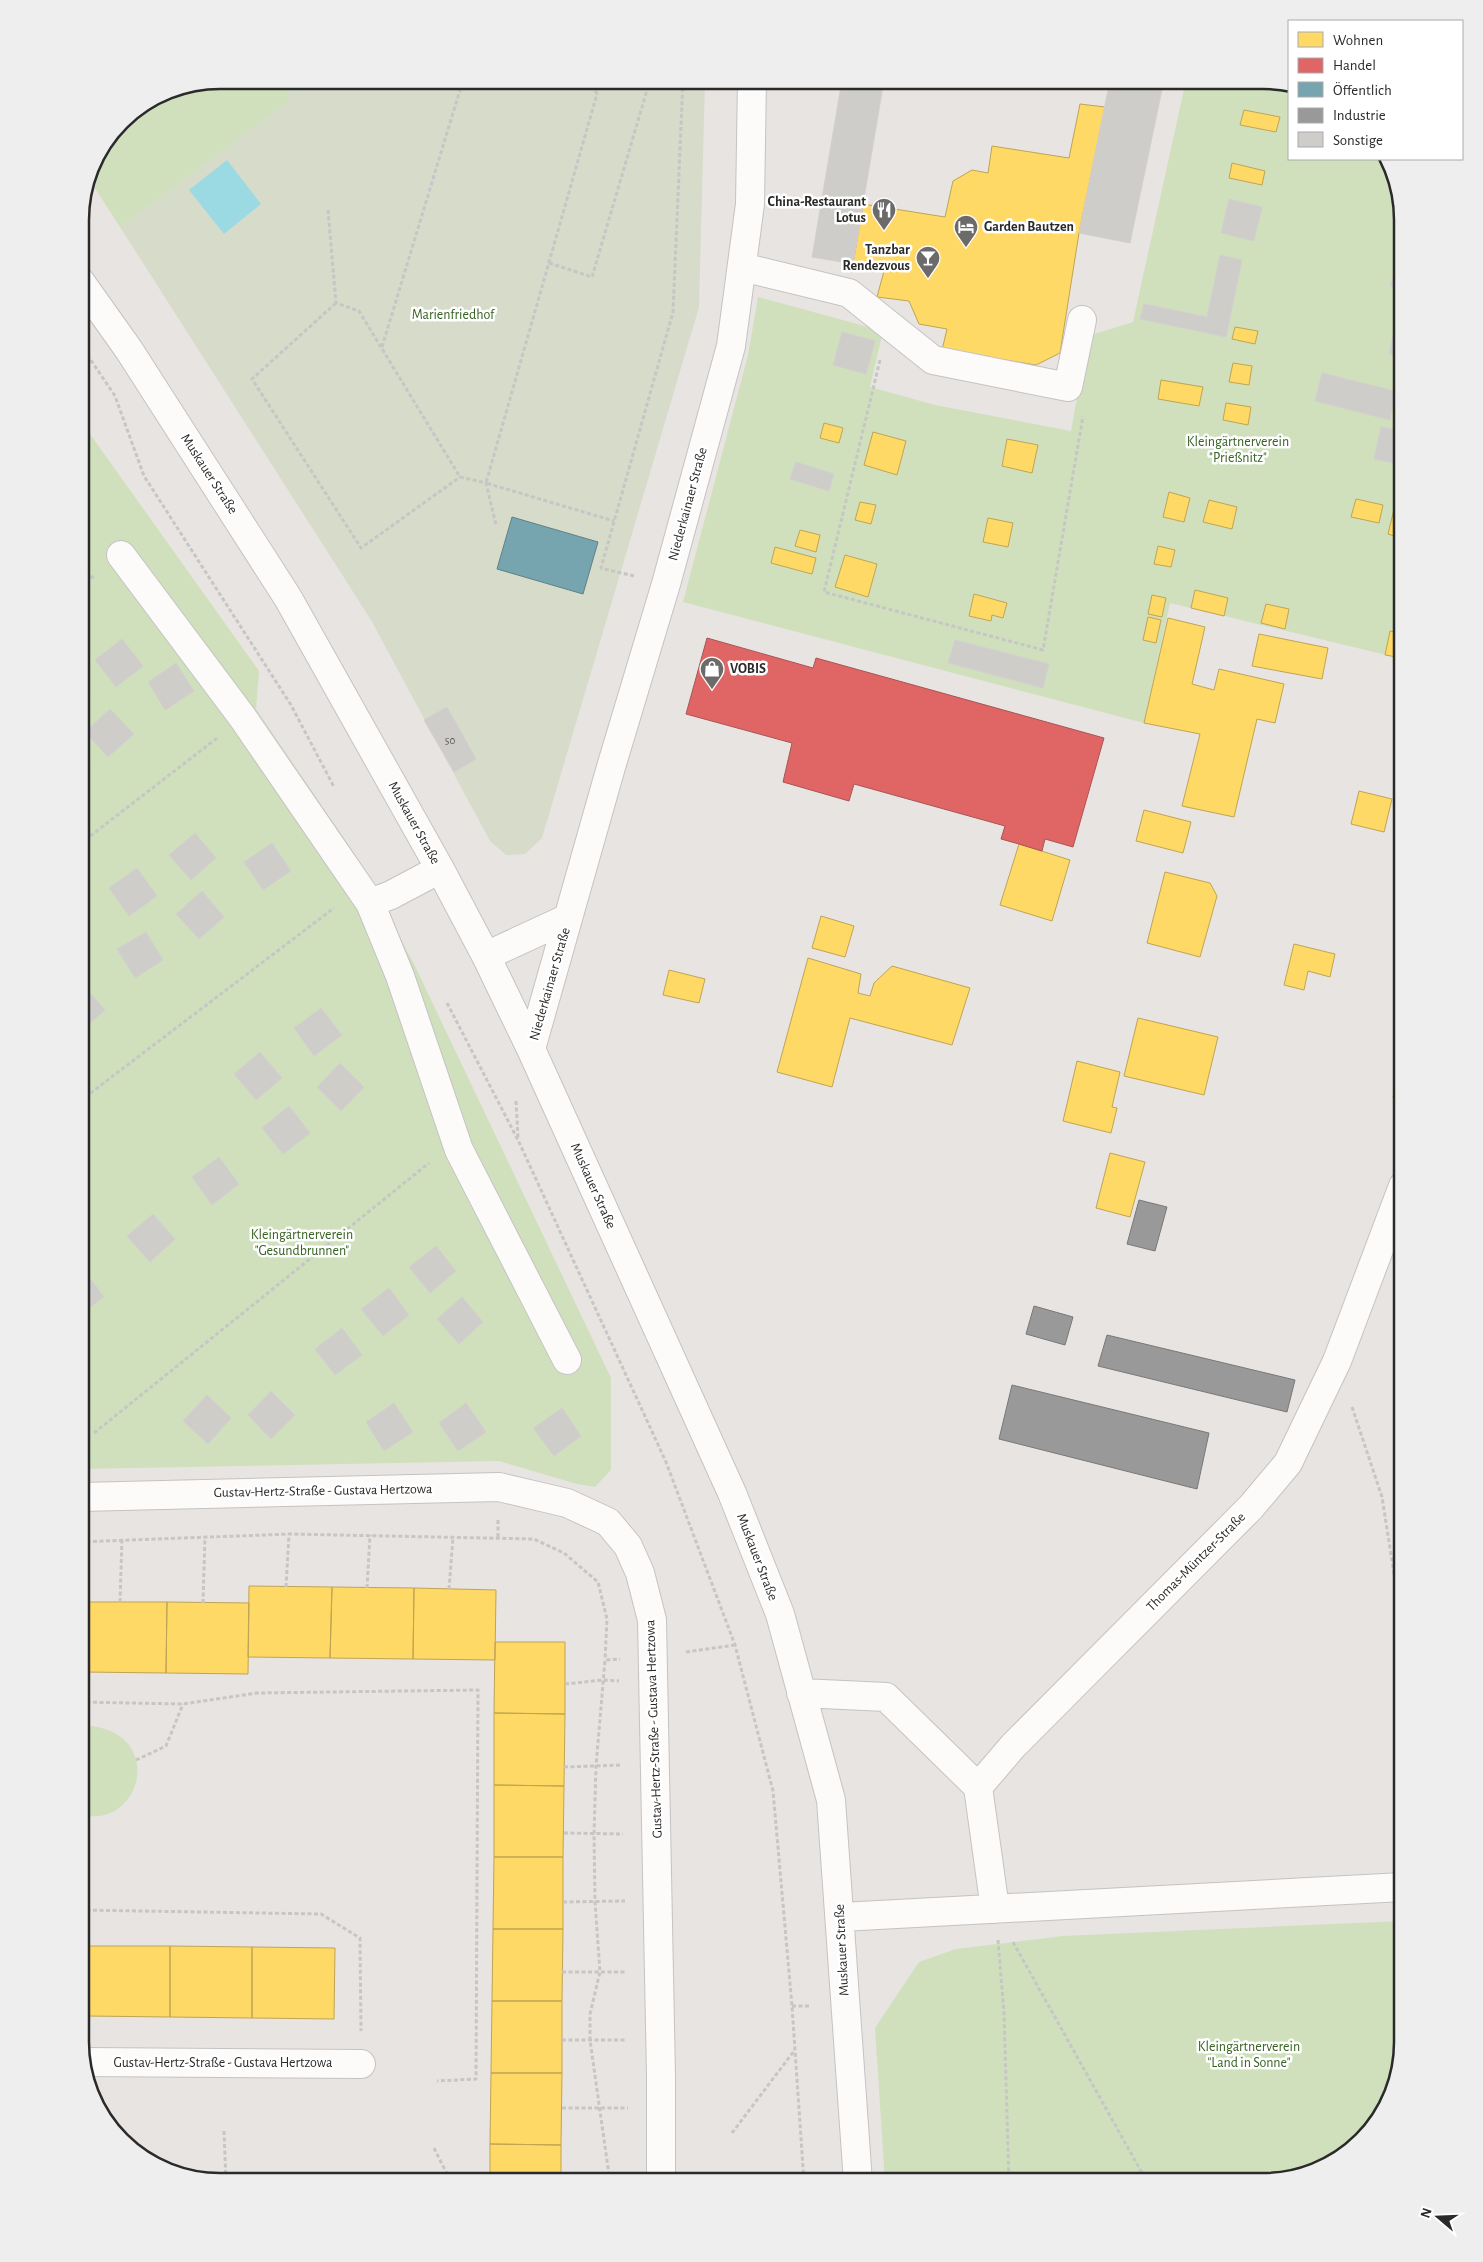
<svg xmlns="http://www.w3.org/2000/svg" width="1483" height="2262" font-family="'Alegreya Sans',sans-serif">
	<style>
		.green { fill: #d0e0bd }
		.cemetery { fill: #d6dbca }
		.water { fill: #9bdae2 }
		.homes { fill: #ffd966; stroke: #bfa454 }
		.shops { fill: #e06666; stroke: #a95454 }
		.public { fill: #76a5af; stroke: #5f8087 }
		.industry { fill: #999; stroke: #787878 }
		.building { fill: #cfcdca; stroke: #d3d0cd }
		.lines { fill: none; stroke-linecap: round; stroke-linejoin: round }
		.minor-casing { stroke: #c4c3c3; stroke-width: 30 }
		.path { stroke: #c6c6c5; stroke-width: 3; stroke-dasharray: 4 2.5; stroke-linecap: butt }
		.minor { stroke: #fcfbfa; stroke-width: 28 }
		.labels { text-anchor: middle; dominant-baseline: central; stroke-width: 5; stroke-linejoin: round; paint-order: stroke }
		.number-label { font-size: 11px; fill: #545453 }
		.poi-label { font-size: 14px; font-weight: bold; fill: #2a2a2a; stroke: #fff; text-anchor: end }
		.park-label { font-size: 14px; fill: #366121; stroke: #fff }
		.street-label { font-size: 14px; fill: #2a2a2a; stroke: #fff }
		.rim { fill: none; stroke: #2a2a2a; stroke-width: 2.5 }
	</style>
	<rect width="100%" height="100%" fill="#e8e4e1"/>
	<!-- green -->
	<path class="green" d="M219 80H288L290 101 120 227 89 179 94 158 121 121 166 90Z
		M1186 80H1273L1289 86V159H1389L1403 219V659L1170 603 1144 723 683 602 748 355 758 297 883 331 870 387 935 405 1071 431 1088 336 1133 322Z
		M80 420 259 671 256 709 354 853 414 964 611 1378V1470L595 1487 577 1484 499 1461 80 1469Z
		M92 1726C168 1737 138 1832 80 1814V1728Z
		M1403 1921V2043L1384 2113 1326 2168 1264 2182H885L875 2028 919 1962 956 1949 1063 1936Z"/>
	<!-- cemetery -->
	<path class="cemetery" d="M288 80H705L699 307 542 838 525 854 506 855 490 841 371 620 120 227 289 101Z"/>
	<!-- water -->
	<path class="water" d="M227 160 261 204 224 234 189 190Z"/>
	<!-- homes -->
	<path class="homes" d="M1259 80H1273L1288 85 1287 87Z
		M1080 104 1105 107 1079 233 1060 353 1036 365 942 350 947 329 919 324 909 301 877 297 884 271 853 264 863 204 945 217 953 181 972 170 988 173 992 146 1069 158Z
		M1244 110 1280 117 1276 132 1240 125Z
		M1232 163 1265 171 1262 185 1229 178Z
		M1235 327 1258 331 1255 344 1232 339Z
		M1233 363 1252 366 1249 385 1229 382Z
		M1161 380 1203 387 1199 406 1158 399Z
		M1226 403 1251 407 1248 425 1223 420Z
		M824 423 843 428 839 443 820 438Z
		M873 432 906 441 897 475 864 465Z
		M1007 439 1038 445 1032 473 1002 466Z
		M1169 492 1190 498 1184 522 1163 517Z
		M1356 499 1383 505 1379 523 1351 517Z
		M1209 500 1237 507 1232 529 1203 522Z
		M1396 501 1403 503V539L1388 534Z
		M860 502 876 505 871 524 855 520Z
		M988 518 1013 523 1008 547 983 542Z
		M800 530 820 535 816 552 795 546Z
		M1158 546 1175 550 1171 567 1154 564Z
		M775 547 816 558 812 574 771 563Z
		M845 555 877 564 868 597 835 587Z
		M1195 590 1228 598 1224 616 1191 608Z
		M974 594 1007 603 1003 618 992 615 991 621 969 616Z
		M1152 595 1166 598 1162 617 1148 614Z
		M1266 604 1289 609 1285 629 1261 623Z
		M1148 617 1161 620 1156 643 1143 640Z
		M1168 618 1205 627 1192 684 1214 690 1219 669 1284 684 1275 723 1257 719 1234 817 1182 806 1200 734 1144 723Z
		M1390 631 1403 634V658L1385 655Z
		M1259 634 1328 648 1322 679 1252 666Z
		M1359 791 1392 799 1384 832 1351 824Z
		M1144 810 1191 822 1183 853 1136 841Z
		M1019 844 1070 860 1052 921 1000 905Z
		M1165 872 1210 883 1217 896 1200 957 1147 943Z
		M821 916 854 926 845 957 812 948Z
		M1294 944 1335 954 1330 977 1308 971 1304 990 1284 985Z
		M808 958 861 974 858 993 870 996 874 983 892 966 970 988 952 1045 850 1018 832 1087 777 1072Z
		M669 970 705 979 699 1003 663 995Z
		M1138 1018 1218 1037 1204 1095 1124 1076Z
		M1403 1060V1100L1393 1097Z
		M1077 1061 1120 1072 1112 1107 1117 1108 1111 1133 1063 1121Z
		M1110 1153 1145 1162 1130 1217 1096 1208Z
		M249 1586 332 1587 330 1658 248 1657Z
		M332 1587 414 1588 413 1659 330 1658Z
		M414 1588 496 1590 495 1660 413 1659Z
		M80 1601 85 1602 84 1672H80Z
		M85 1602H167L166 1673 84 1672Z
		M167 1602 249 1603 248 1674 166 1673Z
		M495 1642H565V1714L494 1713Z
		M494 1713 565 1714 564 1786 494 1785Z
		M494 1785 564 1786 563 1857H494Z
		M494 1857H563V1929H493Z
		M80 1928H88L87 1999H80Z
		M493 1929H563L562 2001H492Z
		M88 1946H170V2017L87 2016Z
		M170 1946 252 1947V2018L170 2017Z
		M252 1947 335 1948 334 2019 252 2018Z
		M492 2001H562V2073H491Z
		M491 2073H562L561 2145 490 2144Z
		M490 2144 561 2145V2182H490Z"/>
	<!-- shops -->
	<path class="shops" d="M707 638 813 668 816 658 1104 738 1073 847 1045 839 1042 851 1019 844 1001 839 1005 826 854 784 849 801 783 782 792 743 686 714Z"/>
	<!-- public -->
	<path class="public" d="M512 517 598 542 583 594 497 569Z"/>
	<!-- industry -->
	<path class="industry" d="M1139 1200 1167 1207 1155 1251 1127 1244Z
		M1034 1306 1073 1317 1065 1345 1026 1334Z
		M1107 1335 1295 1380 1287 1412 1098 1366Z
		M1012 1385 1209 1433 1197 1489 999 1439Z"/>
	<!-- building -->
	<path class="building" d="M842 80H884L853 264 812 257Z
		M1110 80H1164L1130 243 1079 233Z
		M1229 199 1262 207 1254 241 1221 233Z
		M1220 255 1242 260 1226 337 1140 319 1144 304 1207 317Z
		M1401 255H1403V291L1390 286Z
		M1396 321 1403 322V357L1389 354Z
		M842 332 875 341 866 374 833 365Z
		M1322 373 1403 393V412L1392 409 1390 420 1315 401Z
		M1381 427 1403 431V465L1374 459Z
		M796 462 834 474 829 491 790 479Z
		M122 639 143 666 116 687 95 660Z
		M955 640 1049 664 1043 688 948 663Z
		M176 663 194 691 165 710 148 682Z
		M447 707 476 759 454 772 424 720Z
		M110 709 134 734 108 757 85 732Z
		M195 833 216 858 191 880 169 855Z
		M272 843 291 871 263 890 244 862Z
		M137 868 157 896 129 916 109 888Z
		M202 891 224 917 199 939 176 914Z
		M146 932 163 960 135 978 117 949Z
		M80 942 87 953 80 958Z
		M83 985 105 1010 80 1032V987Z
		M321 1008 342 1035 314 1056 294 1028Z
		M260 1052 282 1078 256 1100 234 1074Z
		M340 1063 364 1087 341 1111 317 1087Z
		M289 1106 310 1133 283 1154 262 1128Z
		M219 1157 239 1184 212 1205 192 1177Z
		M153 1214 175 1239 150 1262 127 1236Z
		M436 1246 456 1271 430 1293 409 1267Z
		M84 1270 104 1297 80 1315V1273Z
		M389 1288 409 1315 383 1336 361 1309Z
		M462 1297 483 1322 459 1344 437 1319Z
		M342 1328 362 1355 335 1375 315 1349Z
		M271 1391 295 1415 271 1439 248 1415Z
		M207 1395 231 1418 208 1444 183 1421Z
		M394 1403 413 1432 384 1451 366 1422Z
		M466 1403 486 1432 458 1451 439 1423Z
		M562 1408 581 1436 554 1456 533 1428Z"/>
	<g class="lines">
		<defs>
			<path id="minor" d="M742 267 849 293 933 360 1068 387 1082 320
				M80 281 129 350 288 598 440 869 486 956 531 1049 732 1493 780 1614 831 1800 858 2182
				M121 555 243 718 370 903 400 976 459 1150 567 1360
				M370 903 391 895 440 869
				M486 956 568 918
				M531 1049 611 767 666 584 731 346 750 204 752 80
				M80 1497 499 1487 567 1503 608 1522 628 1546 640 1573 652 1620 661 2076V2182
				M801 1693 886 1697 978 1787
				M995 1909 978 1787 1013 1746 1251 1507 1288 1463 1337 1361 1403 1186
				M841 1917 1403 1887
				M84 2062 361 2064"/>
		</defs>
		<!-- minor casing -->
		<use href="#minor" class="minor-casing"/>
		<!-- path -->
		<path class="path" d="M588 80 597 94 486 483 614 521
			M328 210 336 303 359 311 460 477 486 483 496 525
			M549 263 592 277 650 80
			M336 303 252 379 361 548 460 477
			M80 344 115 396 144 476 291 705 334 787
			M382 347 463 80
			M880 360 824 592 1043 650 1083 416
			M634 576 601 568 673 312 683 80
			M80 586 95 575
			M80 844 217 738
			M447 1003 518 1140 666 1462 735 1645 773 1791 792 2006 804 2182
			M80 1101 334 908
			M516 1101 518 1137
			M1352 1407 1382 1497 1398 1599 1403 1613
			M94 1433 429 1163
			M498 1537V1520
			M80 1542 289 1534 534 1539 564 1553 598 1582 607 1619 605 1660
			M286 1587 289 1534
			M367 1588 370 1535
			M449 1589 453 1537
			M120 1602 122 1540
			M203 1603 205 1536
			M686 1652 735 1645
			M565 1684 603 1680 619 1681
			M80 1702 183 1704 257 1693 478 1690 476 2079 437 2081
			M136 1760 166 1746 183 1704
			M564 1767 621 1765
			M564 1833 623 1834
			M563 1902 625 1901
			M80 1910 321 1914 360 1938 361 2031
			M998 1940 1004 2013 1009 2182
			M1013 1942 1147 2182
			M562 1972H627
			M792 2006H811
			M562 2040H626
			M562 2108H628
			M224 2131 226 2182
			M732 2133 794 2051
			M434 2148 451 2182
			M561 2176 628 2177
			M610 2182 590 2040V2014L600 1972 595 1902 594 1835 596 1766 605 1660 620 1659"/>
		<!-- minor -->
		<use href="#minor" class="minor"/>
	</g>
	<!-- icons -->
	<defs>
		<symbol id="restaurant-pin" viewBox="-11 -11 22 30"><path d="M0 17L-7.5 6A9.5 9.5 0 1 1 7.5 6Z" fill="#6c6b6a" stroke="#fff"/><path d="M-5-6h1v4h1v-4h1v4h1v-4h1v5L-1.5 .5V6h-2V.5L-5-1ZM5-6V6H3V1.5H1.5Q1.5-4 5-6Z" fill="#fff"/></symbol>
		<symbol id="hotel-pin" viewBox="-11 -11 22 30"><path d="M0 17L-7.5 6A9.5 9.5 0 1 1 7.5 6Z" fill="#6c6b6a" stroke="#fff"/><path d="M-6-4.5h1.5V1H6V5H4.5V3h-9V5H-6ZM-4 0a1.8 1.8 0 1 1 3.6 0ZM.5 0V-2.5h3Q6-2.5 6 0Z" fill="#fff"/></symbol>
		<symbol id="bar-pin" viewBox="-11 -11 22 30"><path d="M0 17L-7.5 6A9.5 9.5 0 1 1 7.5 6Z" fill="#6c6b6a" stroke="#fff"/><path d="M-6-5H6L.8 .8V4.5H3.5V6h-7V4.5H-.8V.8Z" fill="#fff"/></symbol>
		<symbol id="shop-pin" viewBox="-11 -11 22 30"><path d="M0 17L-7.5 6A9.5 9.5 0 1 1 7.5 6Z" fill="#6c6b6a" stroke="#fff"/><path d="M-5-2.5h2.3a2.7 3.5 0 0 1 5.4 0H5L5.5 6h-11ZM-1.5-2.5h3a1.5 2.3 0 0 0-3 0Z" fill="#fff"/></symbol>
	</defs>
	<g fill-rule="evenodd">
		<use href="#restaurant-pin" x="870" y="196" width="28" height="38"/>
		<use href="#hotel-pin" x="952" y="213" width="28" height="38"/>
		<use href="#bar-pin" x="914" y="244" width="28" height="38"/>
		<use href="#shop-pin" x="698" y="655" width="28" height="38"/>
	</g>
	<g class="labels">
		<!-- number labels -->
		<g class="number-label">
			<text x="450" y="740">50</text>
		</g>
		<!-- poi labels -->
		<g class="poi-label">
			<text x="866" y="202">China-Restaurant<tspan x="866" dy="16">Lotus</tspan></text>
			<text x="984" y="227" text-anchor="start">Garden Bautzen</text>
			<text x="910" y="250">Tanzbar<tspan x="910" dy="16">Rendezvous</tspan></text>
			<text x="730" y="669" text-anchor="start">VOBIS</text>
		</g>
		<!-- park labels -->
		<g class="park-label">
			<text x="453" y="315">Marienfriedhof</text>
			<text x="1238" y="442">Kleingärtnerverein<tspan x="1238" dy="16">"Prießnitz"</tspan></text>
			<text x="302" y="1235">Kleingärtnerverein<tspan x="302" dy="16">"Gesundbrunnen"</tspan></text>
			<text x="1249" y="2047">Kleingärtnerverein<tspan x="1249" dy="16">"Land in Sonne"</tspan></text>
		</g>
		<!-- street labels -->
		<g class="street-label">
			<text transform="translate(209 474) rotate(57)">Muskauer Straße</text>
			<text transform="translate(688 504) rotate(-75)">Niederkainaer Straße</text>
			<text transform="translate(414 823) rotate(61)">Muskauer Straße</text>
			<text transform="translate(550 984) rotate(-74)">Niederkainaer Straße</text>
			<text transform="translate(593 1186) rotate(66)">Muskauer Straße</text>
			<text transform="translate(323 1491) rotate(-1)">Gustav-Hertz-Straße - Gustava Hertzowa</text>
			<text transform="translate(757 1557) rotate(69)">Muskauer Straße</text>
			<text transform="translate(1196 1562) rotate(-45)">Thomas-Müntzer-Straße</text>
			<text transform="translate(654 1729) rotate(-92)">Gustav-Hertz-Straße - Gustava Hertzowa</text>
			<text transform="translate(842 1950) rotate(-93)">Muskauer Straße</text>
			<text x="223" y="2063">Gustav-Hertz-Straße - Gustava Hertzowa</text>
		</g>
	</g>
	<!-- crop -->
	<path d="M0 0H1483V2262H0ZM220 89H1263A131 131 0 0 1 1394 220V2042A131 131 0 0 1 1263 2173H220A131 131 0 0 1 89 2042V220A131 131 0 0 1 220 89Z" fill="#eee" fill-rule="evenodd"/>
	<path class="rim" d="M220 89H1263A131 131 0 0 1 1394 220V2042A131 131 0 0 1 1263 2173H220A131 131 0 0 1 89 2042V220A131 131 0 0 1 220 89Z"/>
	<!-- legend -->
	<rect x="1288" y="20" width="175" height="140" fill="#ffffff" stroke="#aaaaaa"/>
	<rect x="1298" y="32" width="25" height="15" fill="#ffd966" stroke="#aaaaaa"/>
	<text x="1333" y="45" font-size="15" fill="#2a2a2a">Wohnen</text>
	<rect x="1298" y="58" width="25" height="15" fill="#e06666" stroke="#aaaaaa"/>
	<text x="1333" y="70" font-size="15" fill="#2a2a2a">Handel</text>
	<rect x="1298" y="82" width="25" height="15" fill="#76a5af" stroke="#aaaaaa"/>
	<text x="1333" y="95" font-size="15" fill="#2a2a2a">Öffentlich</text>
	<rect x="1298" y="108" width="25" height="15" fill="#999999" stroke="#aaaaaa"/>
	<text x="1333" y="120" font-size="15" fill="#2a2a2a">Industrie</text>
	<rect x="1298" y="132" width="25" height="15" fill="#cfcdca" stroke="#aaaaaa"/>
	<text x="1333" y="145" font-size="15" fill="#2a2a2a">Sonstige</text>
	<!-- north arrow -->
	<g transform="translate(1438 2217) rotate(289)" stroke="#ffffff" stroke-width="4" paint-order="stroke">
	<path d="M0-4L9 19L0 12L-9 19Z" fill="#2a2a2a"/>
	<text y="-8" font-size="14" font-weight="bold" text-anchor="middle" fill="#2a2a2a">N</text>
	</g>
</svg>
